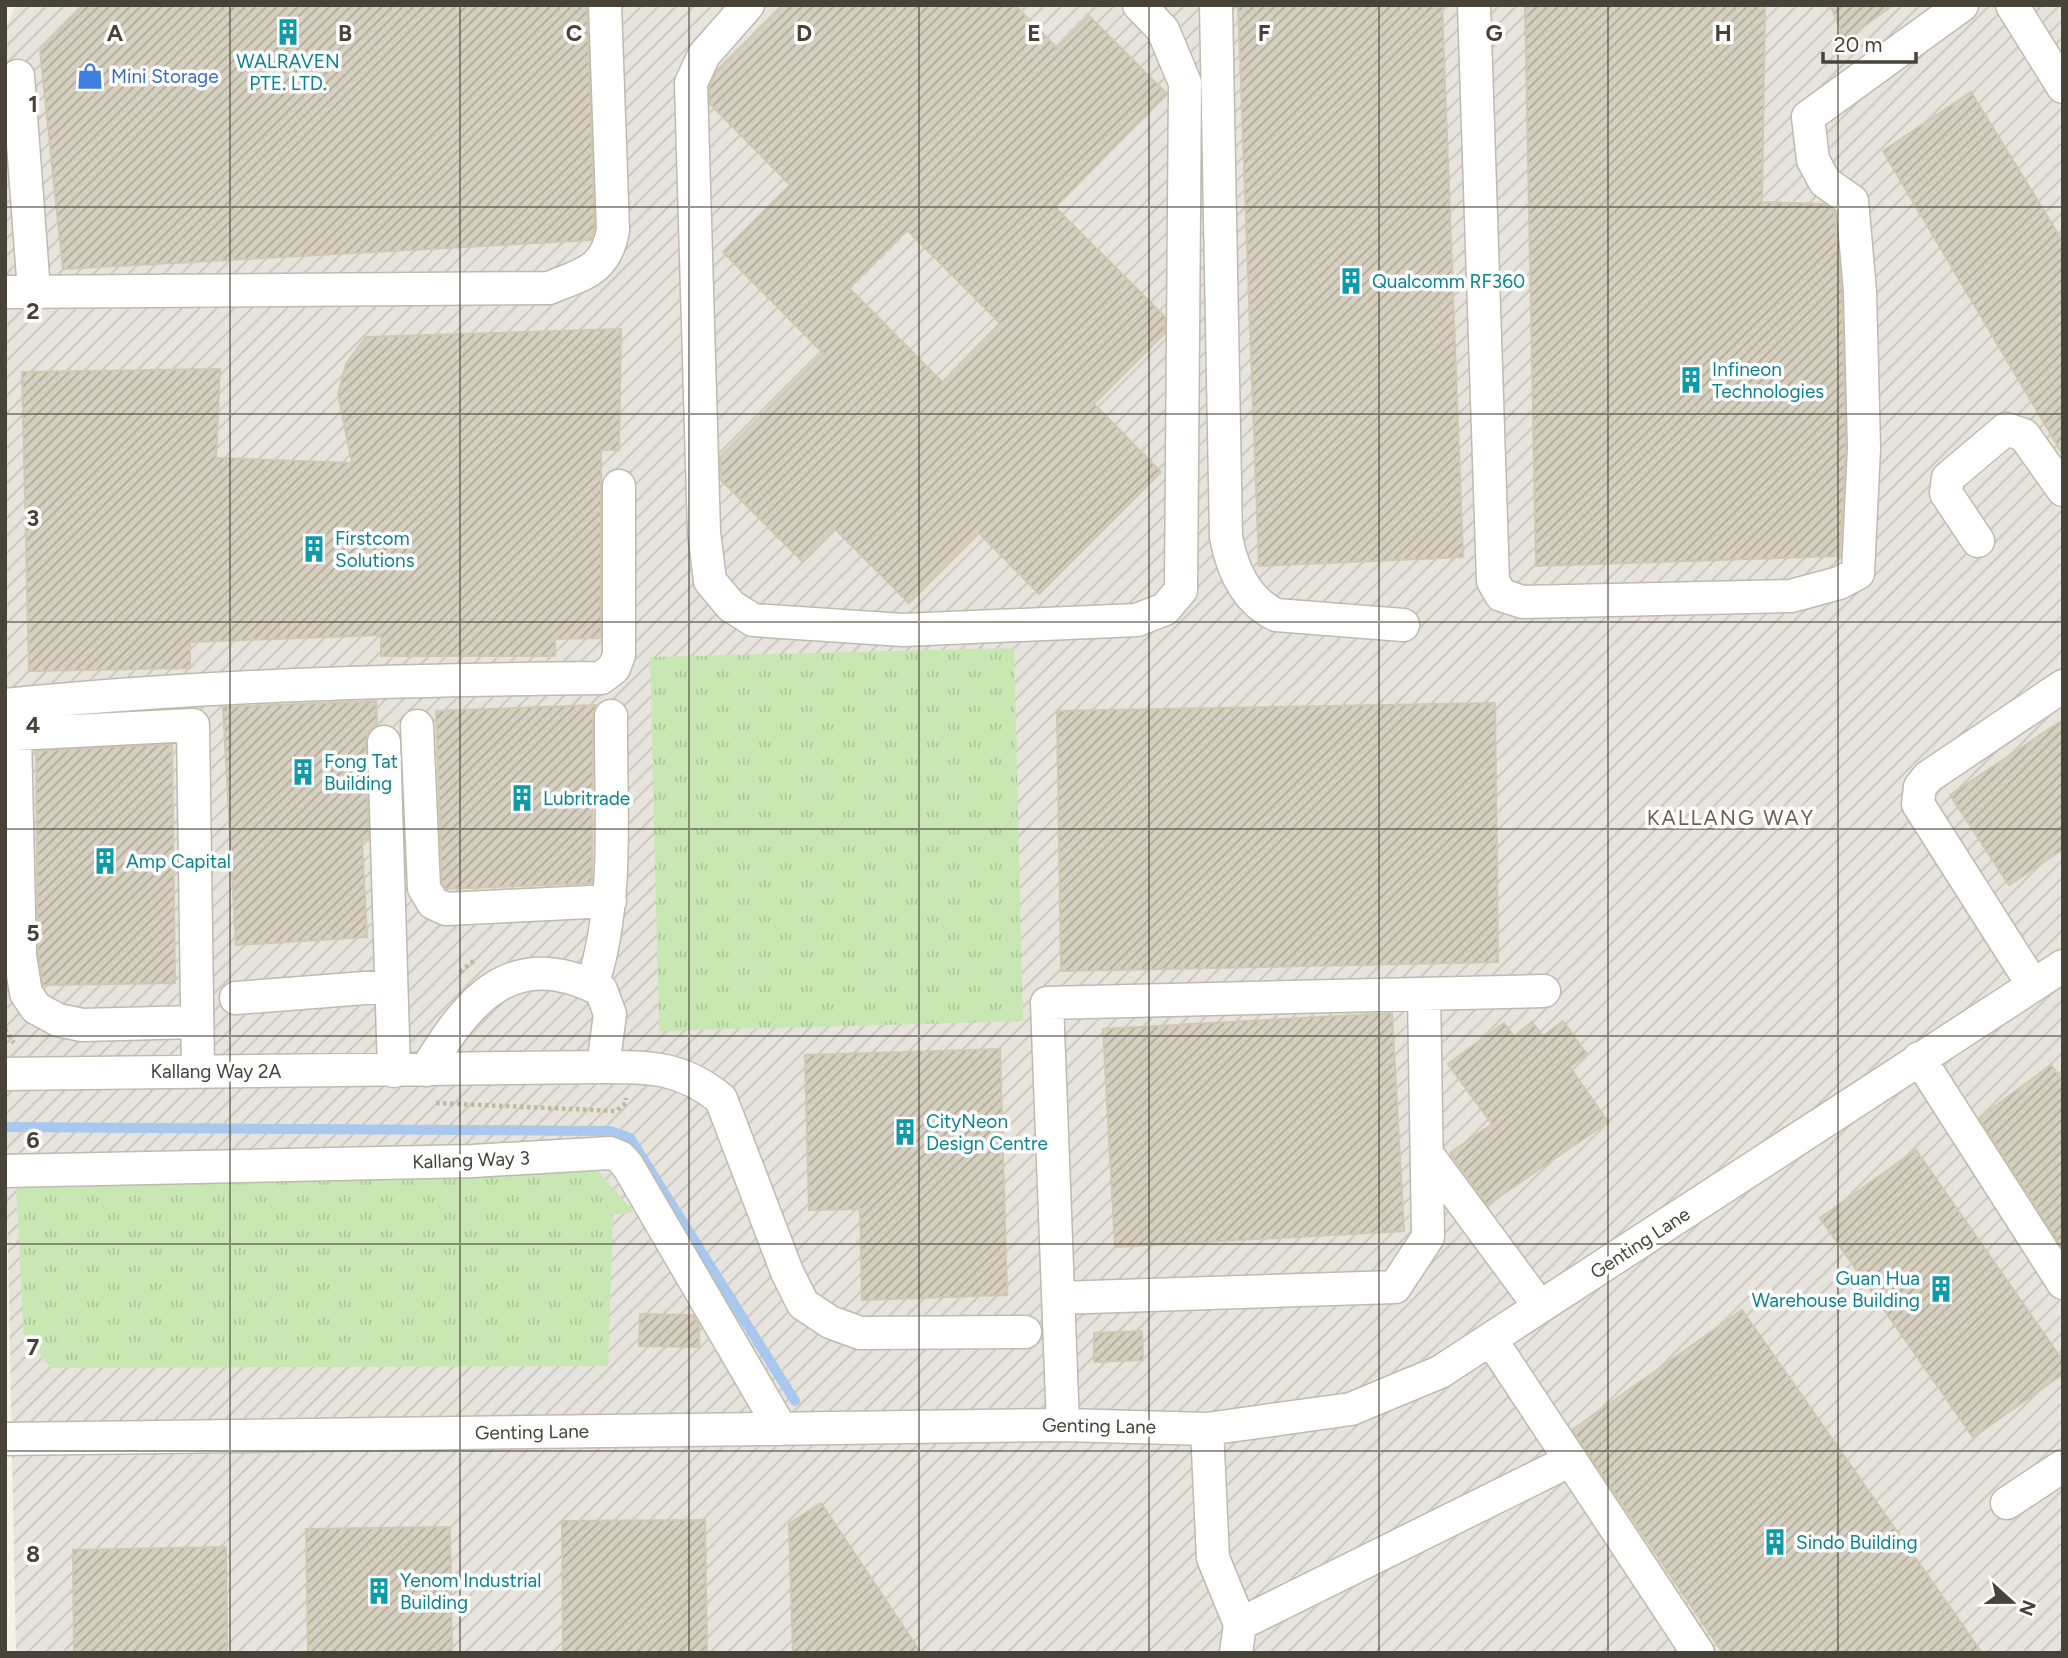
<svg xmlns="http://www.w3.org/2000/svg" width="2068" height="1658" font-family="Figtree,sans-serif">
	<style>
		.industrial { fill: url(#industrial-furrows) }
		.grass { fill: url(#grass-tufts) }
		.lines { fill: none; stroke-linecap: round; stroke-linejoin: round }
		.stream { stroke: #a8c8ee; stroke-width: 10 }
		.building { fill: url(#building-hatch); stroke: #d0c8b2; stroke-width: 2; fill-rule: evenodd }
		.minor-casing { stroke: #bfbbac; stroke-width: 35 }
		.path { stroke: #c1b99e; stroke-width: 4.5; stroke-dasharray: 3.5 3.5; stroke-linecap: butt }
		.minor { stroke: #fff; stroke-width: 32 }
		.grid { fill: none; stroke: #484338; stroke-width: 2; stroke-opacity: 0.55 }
		.labels { text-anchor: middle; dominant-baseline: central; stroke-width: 7; stroke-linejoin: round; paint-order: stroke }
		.culture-label { font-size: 19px; fill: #0d838f; stroke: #fff; text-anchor: start }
		.shop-label { font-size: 19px; fill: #366cbe; stroke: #fff; text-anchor: start }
		.street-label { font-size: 19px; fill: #484338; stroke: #fff }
		.neighbourhood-label { font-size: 21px; letter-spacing: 2px; fill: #6a634f; stroke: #fff }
		.grid-label { font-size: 23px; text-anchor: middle; font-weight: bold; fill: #484338; stroke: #fff; stroke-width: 7; stroke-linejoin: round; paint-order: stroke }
	</style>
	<defs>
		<pattern id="industrial-furrows" width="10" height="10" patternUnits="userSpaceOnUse" patternTransform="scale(1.75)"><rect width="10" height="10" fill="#e7e4de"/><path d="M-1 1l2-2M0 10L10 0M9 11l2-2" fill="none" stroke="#c8c5bf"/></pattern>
		<pattern id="grass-tufts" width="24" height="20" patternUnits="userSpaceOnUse" patternTransform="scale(1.75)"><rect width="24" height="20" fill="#c8e7b3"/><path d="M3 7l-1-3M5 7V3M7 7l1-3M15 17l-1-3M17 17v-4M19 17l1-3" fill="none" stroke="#adc79b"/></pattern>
		<pattern id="building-hatch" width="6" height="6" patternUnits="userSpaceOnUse" patternTransform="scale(1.75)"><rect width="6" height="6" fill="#d5d0bf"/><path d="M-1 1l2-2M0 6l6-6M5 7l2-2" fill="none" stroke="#afaa9c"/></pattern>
	</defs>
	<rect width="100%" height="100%" fill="#f4f2e9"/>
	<!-- industrial -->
	<path class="industrial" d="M16 5H2063V1653H16L5 1096V29Z"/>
	<!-- grass -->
	<path class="grass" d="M1014 648 1023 1021 659 1031 650 657Z
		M597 1170 634 1212 613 1214 608 1366 52 1368 24 1340 16 1185Z"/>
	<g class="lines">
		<!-- stream -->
		<path class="stream" d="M5 1127 610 1131 630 1138 795 1401"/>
	</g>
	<!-- building -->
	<path class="building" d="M84 5H587L595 228 591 240 63 269 40 51Z
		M783 5H1015L1057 48 1089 16 1167 94 1055 207 1165 317V333L1094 404 1161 472 1039 594 979 533 909 603 835 529 803 562 721 480 720 457 823 353 723 252 790 185 710 104 709 87 716 72ZM907 230 1000 323 942 382 849 288Z
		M1238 5H1442L1463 557 1259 566Z
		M1525 5H1765L1762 202 1824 204 1834 211 1842 292 1846 448 1840 556 1536 566Z
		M1830 5H1893L1845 40Z
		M1971 92 2063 242V455L1883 151Z
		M621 329 619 450H601V638L555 639V656H381V635L190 642V668L29 671 22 372 220 369 216 458 352 463 338 394 346 364 366 337Z
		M376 701 377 725 368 733 366 743 369 840H362L367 937 236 945 223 707Z
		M1495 703 1498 962 1061 971 1057 711Z
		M596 705 593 716 592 883 446 889 442 883 436 711Z
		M2063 720V849L2009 885 1950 795Z
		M172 744 175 983 43 985 38 954 36 751Z
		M1392 1013 1404 1231 1115 1247 1103 1029Z
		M1563 1021 1587 1054 1570 1067 1608 1122 1487 1205 1450 1153 1492 1124 1448 1064 1504 1023 1514 1036 1532 1022 1543 1036Z
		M1000 1049 1007 1295 862 1300 860 1209 809 1210 805 1055Z
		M2051 1065 2063 1081V1249L1979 1118Z
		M1916 1150 2063 1361V1374L1973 1437 1820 1218Z
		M1742 1310 1982 1653H1723L1572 1430Z
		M640 1314 693 1315 699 1325V1347L639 1346Z
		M1142 1331 1143 1360 1094 1362V1333Z
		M821 1503 921 1653H793L789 1524Z
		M705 1520 707 1653H563L562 1521Z
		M450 1527 452 1653H308L306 1529Z
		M226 1547 227 1653H74L73 1550Z"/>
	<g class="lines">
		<defs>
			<path id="minor" d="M748 5 704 55 691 83 704 532 710 581 731 606 753 620 903 630 1137 620 1165 609 1181 590 1185 83 1163 30 1139 5
				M1216 5 1226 537C1232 569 1245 600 1276 615L1403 625
				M1474 5 1493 581 1501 595 1523 602 1791 596 1839 583 1858 573 1864 448 1860 291 1852 201 1825 182 1813 160 1808 117 1962 5
				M2012 5 2063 87
				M18 76 34 291
				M5 292 549 288C583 274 606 271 613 230L605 5
				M1978 541 1946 493 1948 478 2006 429 2024 435 2063 490
				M5 705C203 685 402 680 601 678L614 668 619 655V486
				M417 726 424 888 433 903 446 909 610 901
				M384 742 394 1071
				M2033 985 1918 804 1920 787 1928 777 2063 686
				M592 986C620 900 610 805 611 716
				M236 998 391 986
				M196 1022 82 1025 58 1020 36 1008 26 993 20 956 15 734 193 725 198 1070
				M1919 1058 2063 1283
				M426 1070C469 999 512 945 601 990L610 1014 603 1067
				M5 1074 603 1067C651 1067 682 1067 721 1099L787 1272 803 1304 830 1322 860 1333 1025 1332
				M1427 1154 1540 1307
				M5 1171 473 1161 610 1153 620 1157 628 1166 781 1429
				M1058 1298 1395 1287 1428 1237 1424 994
				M1492 1341 1698 1653
				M1063 1425 1047 1003 1544 991
				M1207 1429 1213 1558 1240 1624 1236 1653
				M5 1439 1063 1425 1207 1429 1351 1409 1440 1372 2063 966
				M2007 1503 2063 1466
				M1240 1624 1571 1460"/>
		</defs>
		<!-- minor casing -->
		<use href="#minor" class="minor-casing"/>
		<!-- path -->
		<path class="path" d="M460 972 475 960
			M5 1029 14 1043
			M436 1103 616 1111 626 1103V1098"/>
		<!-- minor -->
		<use href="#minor" class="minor"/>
	</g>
	<!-- grid -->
	<path class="grid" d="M230 5V1653M460 5V1653M689 5V1653M919 5V1653M1149 5V1653M1379 5V1653M1608 5V1653M1838 5V1653M5 207H2063M5 414H2063M5 622H2063M5 829H2063M5 1036H2063M5 1244H2063M5 1451H2063"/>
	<!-- icons -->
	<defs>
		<symbol id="building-bare" viewBox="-9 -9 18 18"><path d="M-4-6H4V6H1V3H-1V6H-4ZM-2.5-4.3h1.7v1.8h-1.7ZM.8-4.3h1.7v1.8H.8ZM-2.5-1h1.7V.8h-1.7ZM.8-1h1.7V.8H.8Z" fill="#0f9aa8" stroke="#fff" stroke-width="2.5" paint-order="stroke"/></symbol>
		<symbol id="shop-bare" viewBox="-9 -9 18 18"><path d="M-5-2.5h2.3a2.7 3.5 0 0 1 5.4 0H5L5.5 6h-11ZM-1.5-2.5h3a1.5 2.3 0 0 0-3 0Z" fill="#3f7fe0" stroke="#fff" stroke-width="2.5" paint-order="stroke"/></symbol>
	</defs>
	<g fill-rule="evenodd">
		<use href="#building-bare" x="269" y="13" width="38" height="38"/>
		<use href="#shop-bare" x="71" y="57" width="38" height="38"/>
		<use href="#building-bare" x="1332" y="262" width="38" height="38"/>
		<use href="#building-bare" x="1672" y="361" width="38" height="38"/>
		<use href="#building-bare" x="295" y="530" width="38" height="38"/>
		<use href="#building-bare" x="284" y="753" width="38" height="38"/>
		<use href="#building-bare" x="503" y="779" width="38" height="38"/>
		<use href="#building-bare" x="86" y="842" width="38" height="38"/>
		<use href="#building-bare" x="886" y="1113" width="38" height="38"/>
		<use href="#building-bare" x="1922" y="1270" width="38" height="38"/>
		<use href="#building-bare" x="1756" y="1523" width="38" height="38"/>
		<use href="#building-bare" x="360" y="1572" width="38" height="38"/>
	</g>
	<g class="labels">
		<!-- culture labels -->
		<g class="culture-label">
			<text x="288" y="61" text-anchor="middle">WALRAVEN<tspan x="288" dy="22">PTE. LTD.</tspan></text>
			<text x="1372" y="281">Qualcomm RF360</text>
			<text x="1712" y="369">Infineon<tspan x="1712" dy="22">Technologies</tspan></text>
			<text x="335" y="538">Firstcom<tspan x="335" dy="22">Solutions</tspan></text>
			<text x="324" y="761">Fong Tat<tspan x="324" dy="22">Building</tspan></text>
			<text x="543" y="798">Lubritrade</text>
			<text x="126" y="861">Amp Capital</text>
			<text x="926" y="1121">CityNeon<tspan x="926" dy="22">Design Centre</tspan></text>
			<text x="1920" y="1278" text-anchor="end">Guan Hua<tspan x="1920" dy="22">Warehouse Building</tspan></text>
			<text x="1796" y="1542">Sindo Building</text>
			<text x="400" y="1580">Yenom Industrial<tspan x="400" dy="22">Building</tspan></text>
		</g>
		<!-- shop labels -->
		<g class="shop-label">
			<text x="111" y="76">Mini Storage</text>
		</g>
		<!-- street labels -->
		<g class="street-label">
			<text x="216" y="1071">Kallang Way 2A</text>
			<text transform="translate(471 1160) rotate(-2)">Kallang Way 3</text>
			<text transform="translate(1640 1243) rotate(-33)">Genting Lane</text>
			<text transform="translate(1099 1426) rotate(1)">Genting Lane</text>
			<text transform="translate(532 1432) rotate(-1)">Genting Lane</text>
		</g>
		<!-- neighbourhood labels -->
		<g class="neighbourhood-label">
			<text x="1731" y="817">KALLANG WAY</text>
		</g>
	</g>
	<g class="grid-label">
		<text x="115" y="41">A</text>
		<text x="345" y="41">B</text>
		<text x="574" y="41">C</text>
		<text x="804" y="41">D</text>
		<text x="1034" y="41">E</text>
		<text x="1264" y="41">F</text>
		<text x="1494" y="41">G</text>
		<text x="1723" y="41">H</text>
		<text x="33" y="112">1</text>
		<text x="33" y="319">2</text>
		<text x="33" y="526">3</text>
		<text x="33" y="733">4</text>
		<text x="33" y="941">5</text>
		<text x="33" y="1148">6</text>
		<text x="33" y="1355">7</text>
		<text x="33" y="1562">8</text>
	</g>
	<!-- border -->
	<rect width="2068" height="1658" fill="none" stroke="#484338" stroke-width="14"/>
	<!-- north arrow -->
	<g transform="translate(2012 1602) rotate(111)" stroke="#ffffff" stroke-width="5" paint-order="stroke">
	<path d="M0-5L12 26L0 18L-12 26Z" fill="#484338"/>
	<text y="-10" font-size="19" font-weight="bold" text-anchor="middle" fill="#484338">N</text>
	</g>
	<!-- scale -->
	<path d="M1823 52v10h93v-10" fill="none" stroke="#484338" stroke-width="3.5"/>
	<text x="1834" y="52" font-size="21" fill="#484338" stroke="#ffffff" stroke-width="5" paint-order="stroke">20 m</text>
</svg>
